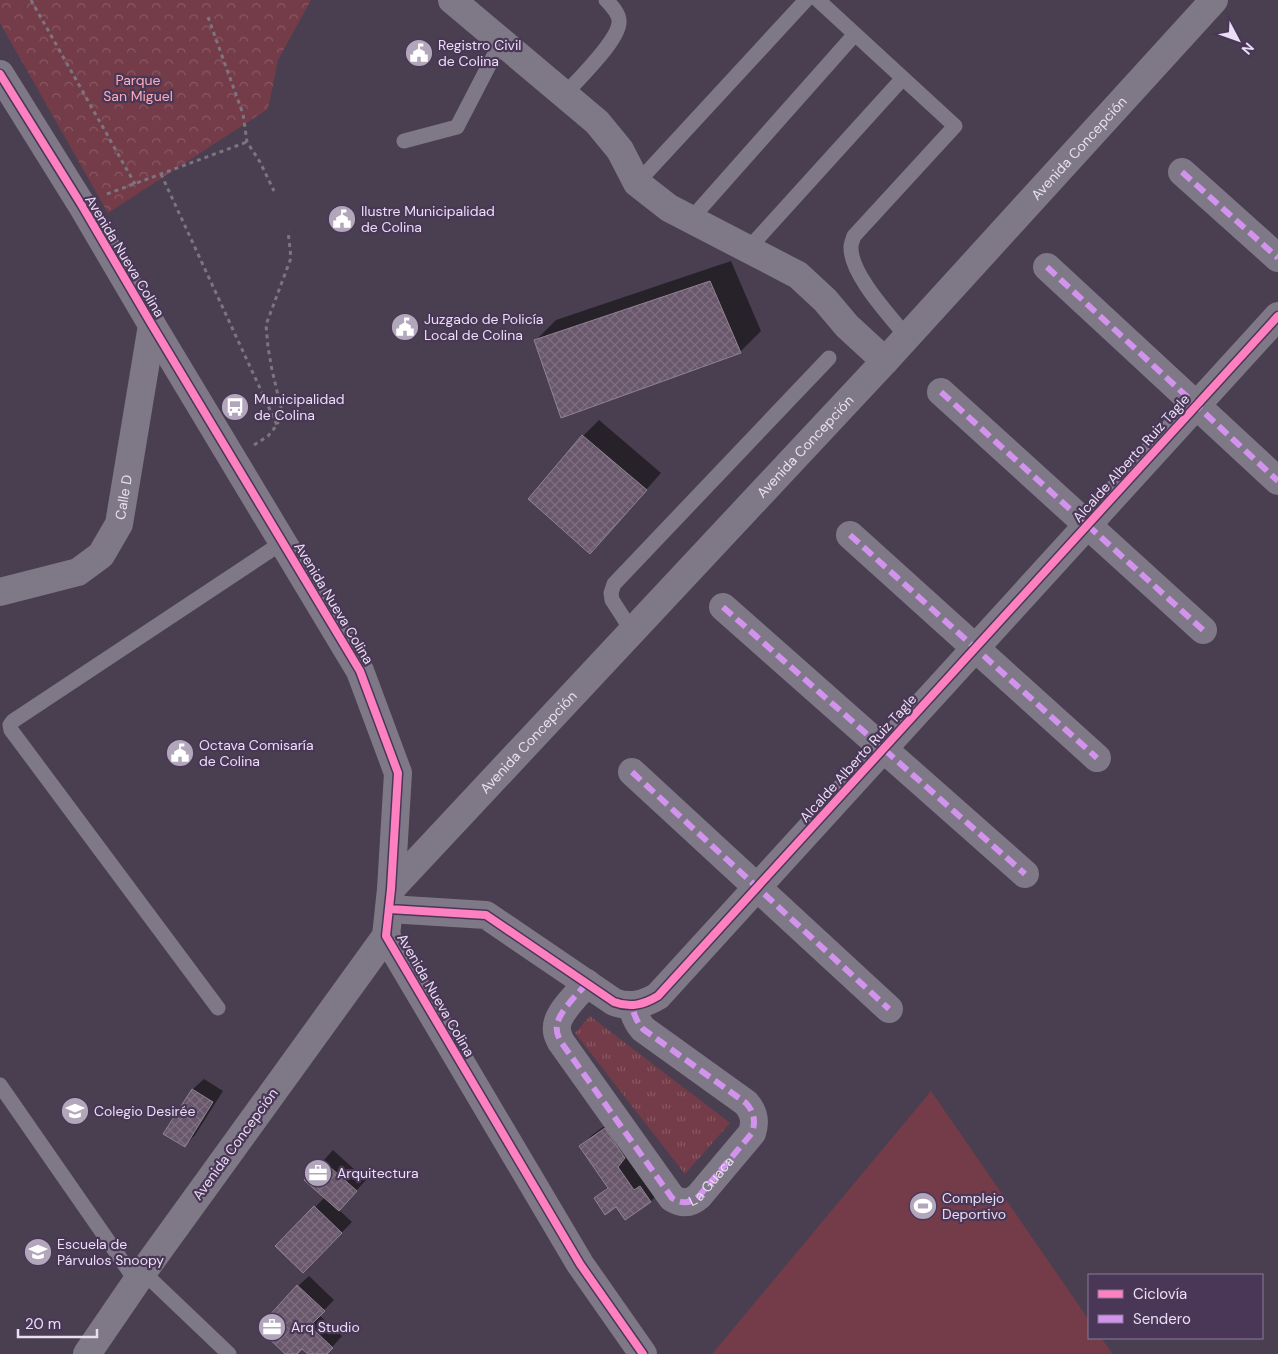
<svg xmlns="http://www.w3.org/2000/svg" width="1278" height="1354" font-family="'DM Sans',sans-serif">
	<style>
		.grass { fill: url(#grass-tufts) }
		.park { fill: url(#park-crowns) }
		.pitch { fill: #743c48 }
		.shadow { fill: #0007 }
		.building { fill: url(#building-cross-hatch); stroke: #8f8491 }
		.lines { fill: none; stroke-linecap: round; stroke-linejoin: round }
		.path { stroke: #7b7580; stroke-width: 3; stroke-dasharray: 4 4; stroke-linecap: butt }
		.service { stroke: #7f7886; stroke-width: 15 }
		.minor { stroke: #7f7886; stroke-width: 28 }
		.tertiary { stroke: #7f7886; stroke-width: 28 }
		.quiet { stroke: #d193ec; stroke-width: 6; stroke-dasharray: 12 6; stroke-linecap: butt }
		.cycleway-casing { stroke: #4a3758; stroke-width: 11 }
		.cycleway { stroke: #ff80c0; stroke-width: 8 }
		.labels { text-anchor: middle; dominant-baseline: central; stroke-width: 4.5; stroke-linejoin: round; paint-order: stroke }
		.poi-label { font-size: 14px; fill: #eadef3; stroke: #4a3758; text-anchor: start }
		.park-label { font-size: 14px; fill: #fbacb7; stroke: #4a3758 }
		.street-label { font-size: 14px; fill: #eadef3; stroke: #4a3758 }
	</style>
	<defs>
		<pattern id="grass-tufts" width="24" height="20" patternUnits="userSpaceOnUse" patternTransform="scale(1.25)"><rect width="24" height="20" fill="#743c48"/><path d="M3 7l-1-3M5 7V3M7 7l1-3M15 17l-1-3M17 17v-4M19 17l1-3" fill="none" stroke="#885863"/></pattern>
		<pattern id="park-crowns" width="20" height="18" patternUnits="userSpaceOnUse" patternTransform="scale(1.25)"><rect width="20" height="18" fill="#743c48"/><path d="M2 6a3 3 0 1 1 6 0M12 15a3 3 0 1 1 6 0" fill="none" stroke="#885863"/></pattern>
		<pattern id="building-cross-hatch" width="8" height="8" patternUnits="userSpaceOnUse" patternTransform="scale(1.25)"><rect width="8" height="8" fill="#69576b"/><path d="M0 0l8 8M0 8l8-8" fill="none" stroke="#7f6f81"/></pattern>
	</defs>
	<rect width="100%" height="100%" fill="#493f50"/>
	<!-- grass -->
	<path class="grass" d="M590 1016 730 1123 685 1174 575 1033Z"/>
	<!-- park -->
	<path class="park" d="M0 0H311L278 60 268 109 108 213 0 23Z"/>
	<!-- pitch -->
	<path class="pitch" d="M931 1091 1089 1320V1338H1101L1113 1354H712Z"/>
	<!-- shadow -->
	<path class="shadow" d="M731 261 761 331 740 352 535 341 556 320Z
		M599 420 661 473 605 536 583 436Z
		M204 1079 223 1091 195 1135 184 1146 165 1134 193 1089Z
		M616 1118 661 1191 651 1201 625 1219 616 1206 596 1198 608 1186 581 1146 592 1135Z
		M333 1150 366 1180 339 1210 352 1222 303 1272 277 1246 325 1197 323 1161Z
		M309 1276 334 1300 319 1315 342 1336 326 1354H310L303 1347 296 1354H287L298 1286Z"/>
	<!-- building -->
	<path class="building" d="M710 281 741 353 561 418 534 340Z
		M582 435 647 490 590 554 528 499Z
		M192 1089 213 1102 185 1147 163 1134Z
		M605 1128 625 1158 618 1167 634 1190 640 1186 651 1202 625 1220 616 1207 605 1215 594 1198 608 1188 579 1146Z
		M322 1160 357 1191 339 1211 304 1180Z
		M314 1206 342 1233 303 1273 275 1246Z
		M297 1285 325 1311 310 1326 333 1348 327 1354H308L302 1349 297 1354H285L258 1328Z"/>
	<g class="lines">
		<!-- path -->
		<path class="path" d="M31 0 135 184
			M208 17 243 114 247 142 260 162 274 191
			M161 174 277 425
			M107 194 247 142
			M254 445 268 436 277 425 282 412 272 370 268 347 266 325 291 258 288 231"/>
		<!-- service -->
		<path class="service" d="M818 0 955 126 854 236C853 239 851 244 851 247 850 274 890 316 907 337
			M564 95C577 81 618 41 619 23 620 14 612 6 606 0
			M404 141 457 127 501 42
			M637 183 806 0
			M691 219 855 34
			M748 249 903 78
			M632 631 612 600 611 593 614 584 829 358
			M218 1008 11 730 10 725 13 721 283 542
			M0 1085 136 1281
			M143 1272 229 1354"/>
		<!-- minor -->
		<g class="minor">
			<path d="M452 0 597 122 620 150 637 183 669 208 798 275 825 300 847 326 885 361"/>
			<path d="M1182 172 1278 258"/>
			<path d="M1047 267 1278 481"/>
			<path d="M941 392 1203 630"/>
			<path d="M850 535 1097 758"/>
			<path id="s1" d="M0 592 78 572 101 555 119 524 152 325"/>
			<path d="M723 607 1025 874"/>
			<path d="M632 772 889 1009"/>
			<path id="s2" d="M391 889 885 361 1214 0"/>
			<path d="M389 909 486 915 614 1002C630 1008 643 1005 658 996L1278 316"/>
			<path d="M386 936 580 1264 643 1354"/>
			<path d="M587 983C578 994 558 1012 557 1026 556 1032 558 1036 561 1042L672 1198C682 1204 690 1204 699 1196L752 1133C756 1121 754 1112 746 1103L643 1029C637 1022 634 1015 632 1006"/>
		</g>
		<!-- tertiary -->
		<path class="tertiary" d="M0 74 81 204 152 325 360 671 398 773 391 889 386 936 143 1272 87 1354"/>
		<!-- quiet -->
		<g class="quiet">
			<path d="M1182 172 1278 258"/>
			<path d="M1047 267 1278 481"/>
			<path d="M941 392 1203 630"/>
			<path d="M850 535 1097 758"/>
			<path d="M723 607 1025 874"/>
			<path d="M632 772 889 1009"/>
			<path id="s3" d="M587 983C578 994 558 1012 557 1026 556 1032 558 1036 561 1042L672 1198C682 1204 690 1204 699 1196L752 1133C756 1121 754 1112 746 1103L643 1029C637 1022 634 1015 632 1006"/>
		</g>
		<defs>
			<path id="cycleway" d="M0 74 81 204 152 325 360 671 398 773 391 889 386 936 580 1264 643 1354
				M389 909 486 915 614 1002C630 1008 643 1005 658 996L1278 316"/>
		</defs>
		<!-- cycleway casing -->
		<use href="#cycleway" class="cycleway-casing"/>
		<!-- cycleway -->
		<use href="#cycleway" class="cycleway"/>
	</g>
	<!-- icons -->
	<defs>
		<symbol id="civic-disc" viewBox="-11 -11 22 22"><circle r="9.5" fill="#b2a6ba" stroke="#4a3758"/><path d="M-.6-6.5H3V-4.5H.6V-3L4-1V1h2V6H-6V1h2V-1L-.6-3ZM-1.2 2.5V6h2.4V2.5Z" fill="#fff"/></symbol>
		<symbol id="bus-disc" viewBox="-11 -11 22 22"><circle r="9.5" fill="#b2a6ba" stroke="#4a3758"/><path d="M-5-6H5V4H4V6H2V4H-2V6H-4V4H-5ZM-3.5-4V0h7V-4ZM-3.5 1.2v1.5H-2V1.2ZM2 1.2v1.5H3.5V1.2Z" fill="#fff"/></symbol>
		<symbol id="school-disc" viewBox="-11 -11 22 22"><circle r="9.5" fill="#b2a6ba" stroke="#4a3758"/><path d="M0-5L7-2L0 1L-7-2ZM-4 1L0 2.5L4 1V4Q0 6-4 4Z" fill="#fff"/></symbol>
		<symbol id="office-disc" viewBox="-11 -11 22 22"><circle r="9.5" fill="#b2a6ba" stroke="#4a3758"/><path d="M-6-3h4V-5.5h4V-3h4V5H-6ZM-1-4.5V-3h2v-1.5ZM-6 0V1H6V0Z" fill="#fff"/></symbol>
		<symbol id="stadium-disc" viewBox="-11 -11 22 22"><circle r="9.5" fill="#b2a6ba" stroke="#4a3758"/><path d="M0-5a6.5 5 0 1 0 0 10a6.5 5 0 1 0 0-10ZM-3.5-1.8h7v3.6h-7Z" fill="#fff"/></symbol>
	</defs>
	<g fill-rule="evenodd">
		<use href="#civic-disc" x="403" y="37" width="32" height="32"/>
		<use href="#civic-disc" x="326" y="203" width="32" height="32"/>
		<use href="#civic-disc" x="389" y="311" width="32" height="32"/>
		<use href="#bus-disc" x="219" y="391" width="32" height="32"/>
		<use href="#civic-disc" x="164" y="737" width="32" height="32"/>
		<use href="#school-disc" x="59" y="1095" width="32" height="32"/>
		<use href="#office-disc" x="302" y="1157" width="32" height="32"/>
		<use href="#stadium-disc" x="907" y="1190" width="32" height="32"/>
		<use href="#school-disc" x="22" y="1236" width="32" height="32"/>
		<use href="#office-disc" x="256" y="1311" width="32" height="32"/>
	</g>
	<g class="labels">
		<!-- poi labels -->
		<g class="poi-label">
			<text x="438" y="45">Registro Civil<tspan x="438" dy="16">de Colina</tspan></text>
			<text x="361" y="211">Ilustre Municipalidad<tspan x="361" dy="16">de Colina</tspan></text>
			<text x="424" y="319">Juzgado de Policía<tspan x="424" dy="16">Local de Colina</tspan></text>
			<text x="254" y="399">Municipalidad<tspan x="254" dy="16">de Colina</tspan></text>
			<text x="199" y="745">Octava Comisaría<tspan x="199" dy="16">de Colina</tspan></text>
			<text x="94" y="1111">Colegio Desirée</text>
			<text x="337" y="1173">Arquitectura</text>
			<text x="942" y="1198">Complejo<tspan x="942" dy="16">Deportivo</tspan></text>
			<text x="57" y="1244">Escuela de<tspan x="57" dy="16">Párvulos Snoopy</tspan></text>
			<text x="291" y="1327">Arq Studio</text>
		</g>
		<!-- park labels -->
		<g class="park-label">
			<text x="138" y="80">Parque<tspan x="138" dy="16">San Miguel</tspan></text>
		</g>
		<!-- street labels -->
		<g class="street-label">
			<text stroke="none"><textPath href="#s2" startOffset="1011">Avenida Concepción</textPath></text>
			<text transform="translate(125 256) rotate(59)">Avenida Nueva Colina</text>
			<text stroke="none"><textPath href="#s2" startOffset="606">Avenida Concepción</textPath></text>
			<text transform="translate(1131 458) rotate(-48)">Alcalde Alberto Ruiz Tagle</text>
			<text stroke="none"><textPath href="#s1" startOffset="172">Calle D</textPath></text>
			<text transform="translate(334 603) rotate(59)">Avenida Nueva Colina</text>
			<text stroke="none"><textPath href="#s2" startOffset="201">Avenida Concepción</textPath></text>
			<text transform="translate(858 758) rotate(-48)">Alcalde Alberto Ruiz Tagle</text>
			<text transform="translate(436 995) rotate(60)">Avenida Nueva Colina</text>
			<text transform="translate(235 1144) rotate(-54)">Avenida Concepción</text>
			<text stroke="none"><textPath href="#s3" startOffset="310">La Guaca</textPath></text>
		</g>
	</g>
	<!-- legend -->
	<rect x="1088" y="1274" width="175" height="65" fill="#4a3758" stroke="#8a7a96"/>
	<rect x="1098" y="1290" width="25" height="8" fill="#ff80c0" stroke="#8a7a96"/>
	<text x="1133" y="1299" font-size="15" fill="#eadef3">Ciclovía</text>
	<rect x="1098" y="1315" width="25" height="8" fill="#d193ec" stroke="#8a7a96"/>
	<text x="1133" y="1324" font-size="15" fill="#eadef3">Sendero</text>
	<!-- north arrow -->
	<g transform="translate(1238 40) rotate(131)" stroke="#4a3758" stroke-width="4" paint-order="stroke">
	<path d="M0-4L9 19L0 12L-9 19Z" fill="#eadef3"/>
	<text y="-8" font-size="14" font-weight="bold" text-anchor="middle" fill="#eadef3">N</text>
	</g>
	<!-- scale -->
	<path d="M18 1329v8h79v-8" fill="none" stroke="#eadef3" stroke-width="2.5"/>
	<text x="25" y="1329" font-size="15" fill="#eadef3" stroke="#4a3758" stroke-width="4" paint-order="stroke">20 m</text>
</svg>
